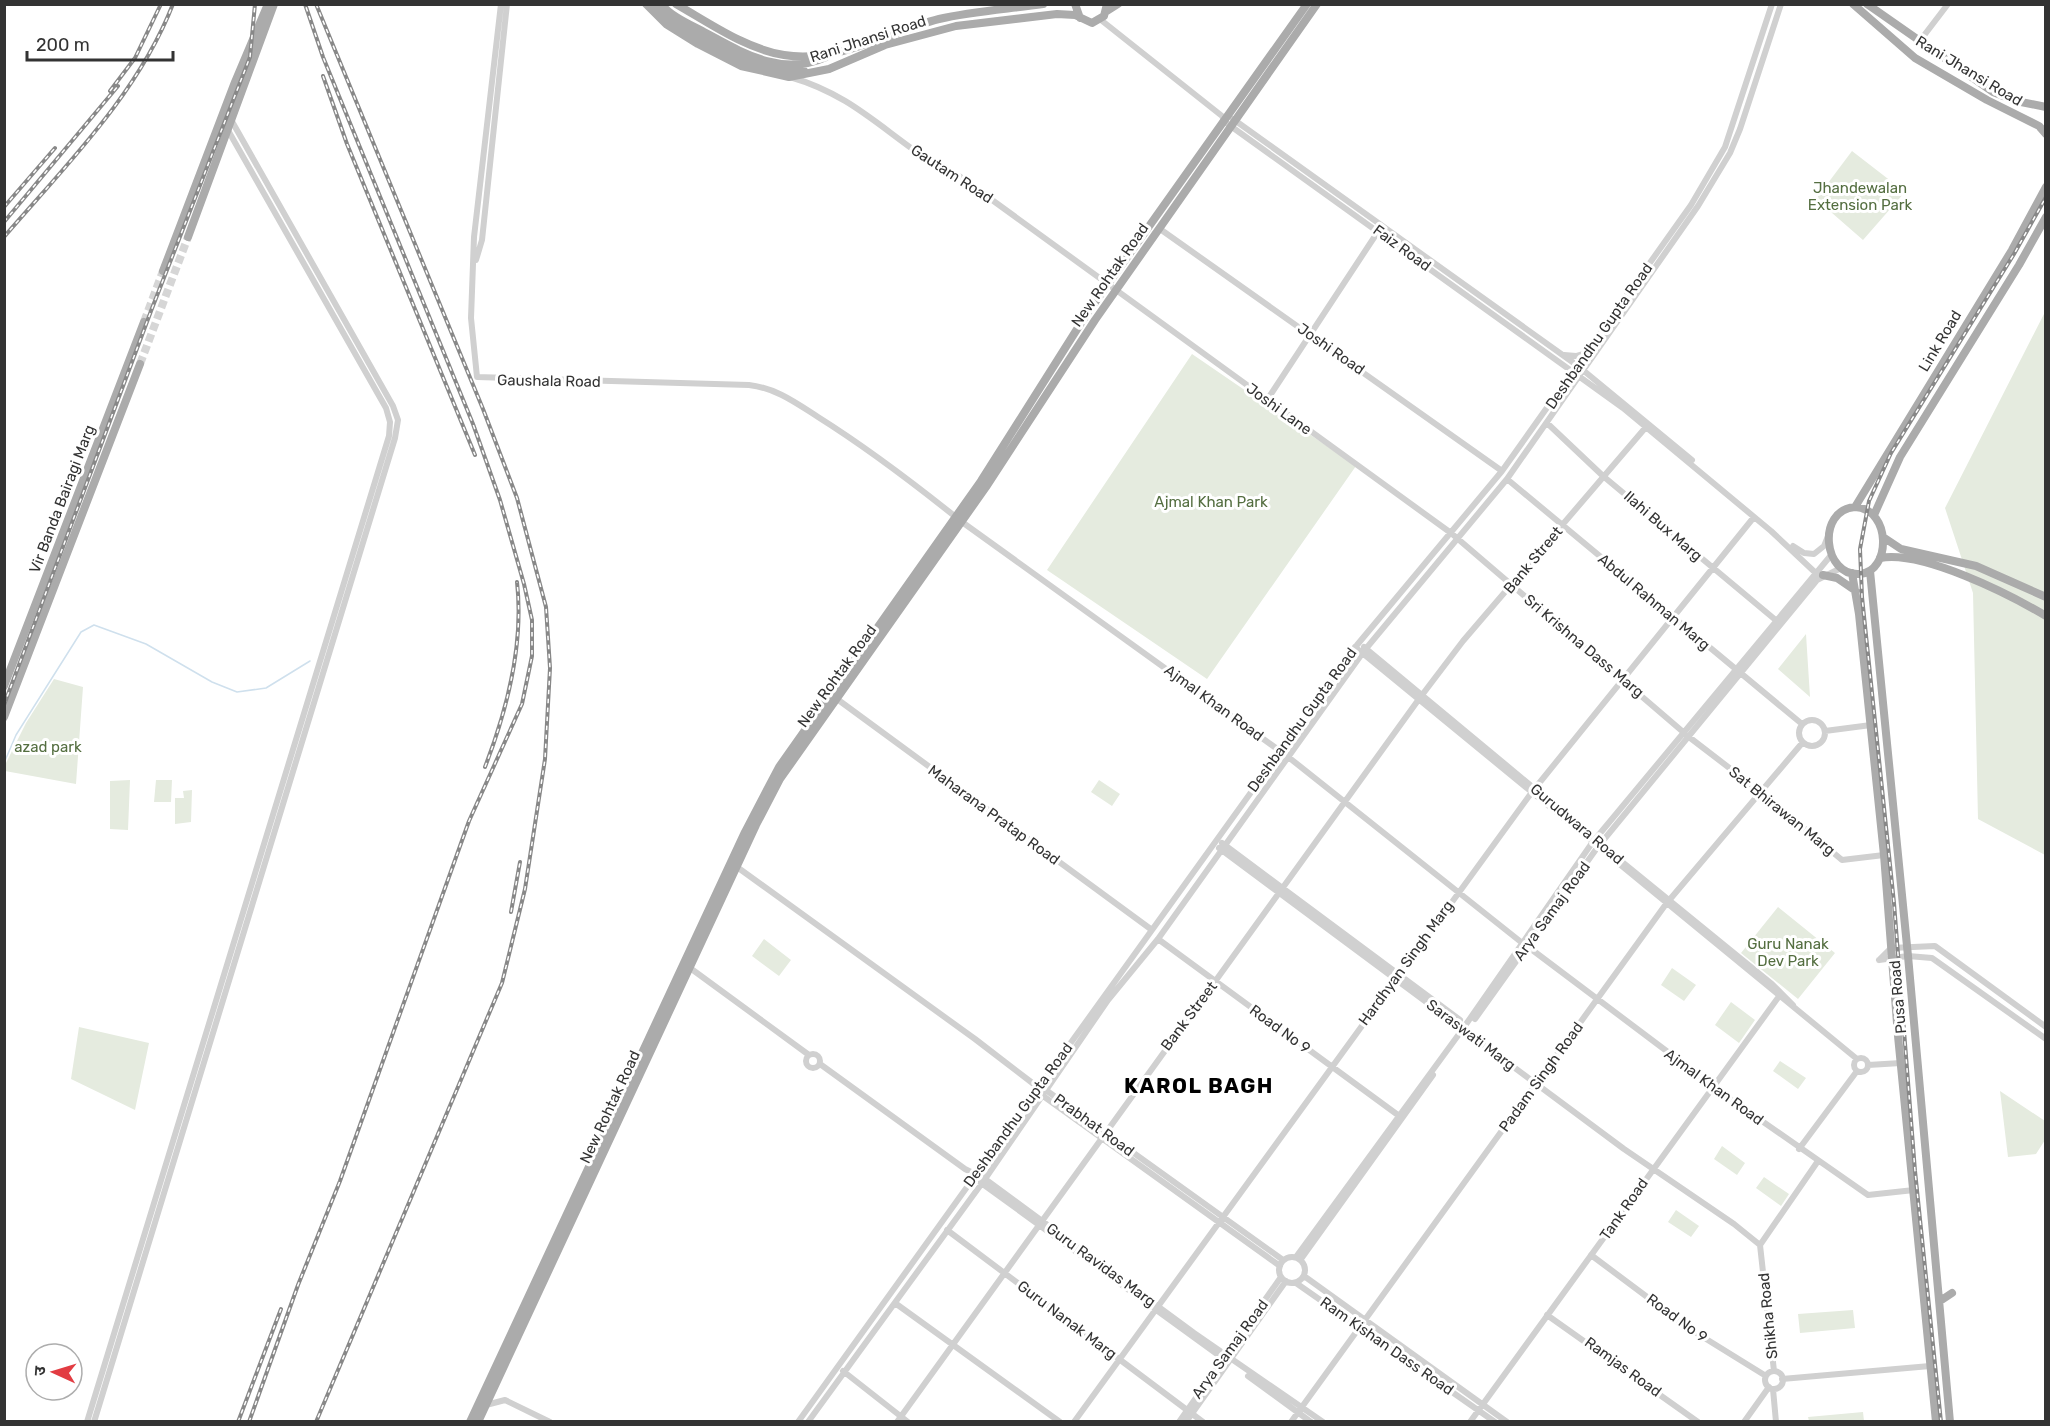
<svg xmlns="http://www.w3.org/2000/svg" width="2050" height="1426" font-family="Rubik,'Noto Sans Devanagari',sans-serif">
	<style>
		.green { fill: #e5ebdf }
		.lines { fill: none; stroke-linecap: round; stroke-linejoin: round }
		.stream { stroke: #cfe0ed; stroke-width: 1.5 }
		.major-tunnel { stroke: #d6d6d6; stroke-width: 8; stroke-dasharray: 8 4; stroke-linecap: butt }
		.minor { stroke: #d0d0d0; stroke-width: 6 }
		.major { stroke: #ababab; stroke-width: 8 }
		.rail-casing { stroke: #888; stroke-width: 4 }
		.rail { stroke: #fff; stroke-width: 1.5; stroke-dasharray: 4.5; stroke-linecap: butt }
		.labels { text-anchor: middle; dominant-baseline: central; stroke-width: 6; stroke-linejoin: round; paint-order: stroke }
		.street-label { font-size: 15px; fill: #333; stroke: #fff }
		.park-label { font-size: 15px; fill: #546e40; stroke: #fff }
		.district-label { font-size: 21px; font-weight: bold; letter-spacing: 1.5px; fill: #000; stroke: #fff }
	</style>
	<rect width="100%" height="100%" fill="#fff"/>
	<!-- green -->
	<path class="green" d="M1852 151 1905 192 1863 240 1816 199Z
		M2045 312V855L1978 819 1973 593 1945 508Z
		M1192 354 1356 466 1207 679 1047 570Z
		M1806 634 1810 697 1778 669Z
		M54 679 83 687 76 784 5 771V765L26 723Z
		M130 780 128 830 110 829V781Z
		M156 780H172L171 802H154Z
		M1099 780 1120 794 1112 806 1091 792Z
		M192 790 191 822 175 824V798H184L183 791Z
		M1778 907 1835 953 1798 999 1741 953Z
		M764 939 791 960 779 976 752 956Z
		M1672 968 1696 985 1684 1001 1661 985Z
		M1731 1002 1755 1020 1739 1043 1715 1025Z
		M79 1027 149 1043 135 1110 71 1079Z
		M1780 1061 1806 1078 1798 1089 1773 1071Z
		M2000 1091 2045 1121V1140L2036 1154 2008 1157Z
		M1722 1146 1745 1163 1737 1175 1714 1159Z
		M1764 1177 1789 1194 1781 1206 1756 1188Z
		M1676 1210 1699 1226 1691 1237 1668 1222Z
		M1853 1310 1855 1328 1800 1333 1798 1314Z
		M1863 1412 1864 1421H1809L1808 1417Z"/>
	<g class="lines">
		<!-- stream -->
		<path class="stream" d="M4 763 16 735 81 632 94 625 146 644 212 682 237 692 266 688 310 661"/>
		<!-- major-tunnel -->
		<path class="major-tunnel" d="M144 322 163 271
			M140 364 188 237"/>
		<!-- minor -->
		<path class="minor" d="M501 4 474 237 471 318 477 377 749 385C776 388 796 403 818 417 869 449 916 485 962 522L1287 756 1521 942
			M1101 20 1222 116 1225 122 1623 408 1771 531 1820 577
			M1919 42 1948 4
			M790 77C845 93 873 121 918 153 931 162 946 168 959 176L1451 533 1689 737 1762 793 1842 860 1884 855
			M1233 119 1578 366 1692 460
			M1160 229 1502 471
			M476 260 482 240 507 4
			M1564 355 1576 356 1586 353
			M1267 400 1379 230
			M1547 423 1603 476 1778 622
			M1507 479 1802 724
			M1793 546 1804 553 1814 554 1824 546 1828 536
			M1355 647 1857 1059
			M1364 647 1559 809
			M837 699 1152 930
			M1799 733a13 13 0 1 1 26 0a13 13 0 1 1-26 0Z
			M1825 731 1871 725
			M1222 843 1460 1020
			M1599 843 1772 984 1793 1005
			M1219 848 1624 1149 1734 1224 1760 1245
			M737 867 975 1039 1035 1085
			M1158 939 1402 1118
			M1527 946 1729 1098 1868 1195 1914 1190
			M1879 960 1891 948 1935 946 2046 1027
			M1879 960 1908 956 1932 958 2046 1039
			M686 965 809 1055
			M1475 1019 1597 848 1817 580 1841 568
			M806 1061a7 7 0 1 1 14 0a7 7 0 1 1-14 0Z
			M1854 1065a7 7 0 1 1 14 0a7 7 0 1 1-14 0Z
			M820 1064 965 1169 985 1179 1194 1333 1323 1422
			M1868 1065 1901 1063
			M1043 1088 1283 1260
			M1039 1093 1280 1266
			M1799 1149 1857 1071
			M973 1177 1228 1362
			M947 1230 1203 1422
			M1591 1255 1690 1329 1766 1376
			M1279 1270a13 13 0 1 1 26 0a13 13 0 1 1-26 0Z
			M1296 1257 1462 1030 1592 843 1832 554
			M1301 1259 1433 1075
			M1304 1276 1507 1422
			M1296 1283 1495 1422
			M895 1303 1060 1422
			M1547 1315 1698 1422
			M843 1371 908 1422
			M1774 1371 1760 1245 1818 1161
			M1765 1380a9 9 0 1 1 18 0a9 9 0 1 1-18 0Z
			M1248 1376 1311 1422
			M1782 1379 1930 1366
			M1773 1389 1776 1422
			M486 1405 505 1400 550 1422
			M87 1422 389 436 390 422 386 408 221 118
			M94 1422 395 438 398 420 393 406 225 109
			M798 1422 1357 645 1502 471 1691 205 1725 147 1772 4
			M808 1422 985 1179 1108 1000 1158 939 1364 651 1507 479 1698 206 1730 153 1740 129 1781 4
			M897 1422 1419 699 1463 641 1646 427
			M1074 1422 1532 792 1754 517
			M1179 1422 1281 1277
			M1186 1422 1286 1281
			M1291 1422 1666 904 1803 742
			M1470 1422 1780 995
			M1744 1422 1769 1387"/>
		<!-- major -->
		<path class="major" d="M646 4 666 24 698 44 741 66 789 77 829 69 885 45 956 26 1057 14 1075 15 1092 23 1104 16 1107 4
			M654 4C672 25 735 60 762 67 776 71 790 71 804 71
			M661 4C672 17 689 24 704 32 743 53 781 77 826 57
			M676 4C709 23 746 49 784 55 837 64 888 32 939 19 973 11 1009 9 1043 4
			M1075 4 1080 18
			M1853 4 1915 58 1987 100 2039 126 2046 134
			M1867 4 1993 92 2016 101 2046 107
			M1107 11 1118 4
			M188 237 274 4
			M163 271 235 82 268 4
			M1855 507 2012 250 2046 187
			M1855 507C1892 509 1891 572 1860 574 1823 577 1816 510 1855 507Z
			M1874 515 1900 457 2019 265 2046 217
			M1883 537 1901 549 1976 566 2046 597
			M1880 558C1922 550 2009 594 2046 616
			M1870 571 1908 956 1950 1422
			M1852 573 1859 614 1884 855 1898 1036 1936 1422
			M1823 575 1837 578 1856 591
			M4 686 144 322
			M4 717 140 364
			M1940 1301 1952 1293
			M470 1422 745 832 779 767 981 481 1086 315 1307 4
			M478 1422 756 825 780 779 986 487 1095 320 1317 4"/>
		<defs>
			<path id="rail" d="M316 4 483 409 517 498 546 607 550 668 545 759 525 889 502 983 316 1422
				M323 76 347 144 475 455
				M110 91 135 58 161 4
				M4 207 55 148
				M4 222 118 86
				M4 237C66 165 138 94 173 4
				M4 705 151 311 250 57 255 4
				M485 767C507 710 524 644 517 582
				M511 912 520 862
				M238 1422 281 1309
				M249 1422 298 1285 340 1181 469 821 522 704 532 656V620L524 584 500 500 473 424 323 57 305 4
				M1941 1422 1915 1171 1894 903 1862 597 1860 549 1869 501 1891 453 2014 254 2046 197"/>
		</defs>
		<!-- rail casing -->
		<use href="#rail" class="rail-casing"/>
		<!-- rail -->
		<use href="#rail" class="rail"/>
	</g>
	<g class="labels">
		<!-- street labels -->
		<g class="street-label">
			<text transform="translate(868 39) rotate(-18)">Rani Jhansi Road</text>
			<text transform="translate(1969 71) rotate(31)">Rani Jhansi Road</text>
			<text transform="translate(952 174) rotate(33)">Gautam Road</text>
			<text transform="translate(1402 248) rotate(36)">Faiz Road</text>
			<text transform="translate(1110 275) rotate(-55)">New Rohtak Road</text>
			<text transform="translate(1599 336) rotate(-55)">Deshbandhu Gupta Road</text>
			<text transform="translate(1940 341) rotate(-59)">Link Road</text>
			<text transform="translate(1331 349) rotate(35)">Joshi Road</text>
			<text transform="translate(549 381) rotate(1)">Gaushala Road</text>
			<text transform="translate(1279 409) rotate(36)">Joshi Lane</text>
			<text transform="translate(62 499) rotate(-69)">Vir Banda Bairagi Marg</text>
			<text transform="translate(1663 526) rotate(41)">Ilahi Bux Marg</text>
			<text transform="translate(1533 560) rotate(-50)">Bank Street</text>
			<text transform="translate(1654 602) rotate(40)">Abdul Rahman Marg</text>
			<text transform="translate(1584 646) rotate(40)">Sri Krishna Dass Marg</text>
			<text transform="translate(837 676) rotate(-54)">New Rohtak Road</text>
			<text transform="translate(1214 703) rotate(36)">Ajmal Khan Road</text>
			<text transform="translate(1302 720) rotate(-54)">Deshbandhu Gupta Road</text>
			<text transform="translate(1782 811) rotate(39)">Sat Bhirawan Marg</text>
			<text transform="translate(994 815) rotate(36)">Maharana Pratap Road</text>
			<text transform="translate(1577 824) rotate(40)">Gurudwara Road</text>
			<text transform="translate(1552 911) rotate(-54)">Arya Samaj Road</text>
			<text transform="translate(1406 963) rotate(-54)">Hardhyan Singh Marg</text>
			<text transform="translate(1898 997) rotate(-95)">Pusa Road</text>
			<text transform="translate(1189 1016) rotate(-53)">Bank Street</text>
			<text transform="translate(1280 1029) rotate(36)">Road No 9</text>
			<text transform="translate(1471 1035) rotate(37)">Saraswati Marg</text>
			<text transform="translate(1541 1077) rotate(-54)">Padam Singh Road</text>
			<text transform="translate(1714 1087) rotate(36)">Ajmal Khan Road</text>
			<text transform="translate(610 1107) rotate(-65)">New Rohtak Road</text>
			<text transform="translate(1018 1115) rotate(-54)">Deshbandhu Gupta Road</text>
			<text transform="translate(1094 1125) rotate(36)">Prabhat Road</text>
			<text transform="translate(1624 1209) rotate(-55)">Tank Road</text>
			<text transform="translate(1101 1265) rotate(36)">Guru Ravidas Marg</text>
			<text transform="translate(1768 1316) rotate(-96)">Shikha Road</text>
			<text transform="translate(1677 1318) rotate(36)">Road No 9</text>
			<text transform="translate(1067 1320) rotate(37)">Guru Nanak Marg</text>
			<text transform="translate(1387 1346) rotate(35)">Ram Kishan Dass Road</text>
			<text transform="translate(1230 1349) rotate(-54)">Arya Samaj Road</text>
			<text transform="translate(1623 1367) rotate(36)">Ramjas Road</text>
		</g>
		<!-- park labels -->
		<g class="park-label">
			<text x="1860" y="188">Jhandewalan<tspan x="1860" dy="17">Extension Park</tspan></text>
			<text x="1211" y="502">Ajmal Khan Park</text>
			<text x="48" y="747">azad park</text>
			<text x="1788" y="944">Guru Nanak<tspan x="1788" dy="17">Dev Park</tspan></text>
		</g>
		<!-- district labels -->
		<g class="district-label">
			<text x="1199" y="1085">KAROL BAGH</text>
		</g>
	</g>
	<!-- border -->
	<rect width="2050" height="1426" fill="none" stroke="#333333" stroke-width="12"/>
	<!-- north arrow -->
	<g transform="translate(54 1372) rotate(274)"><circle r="28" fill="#ffffff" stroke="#adadad" stroke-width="1.5"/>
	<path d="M0-4.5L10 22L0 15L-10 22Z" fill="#e23c42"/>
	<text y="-9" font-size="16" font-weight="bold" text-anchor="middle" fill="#333333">उ</text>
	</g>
	<!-- scale -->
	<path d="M27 51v9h146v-9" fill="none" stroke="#333333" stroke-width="3"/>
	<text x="36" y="51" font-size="18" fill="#333333" stroke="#ffffff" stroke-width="4.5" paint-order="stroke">200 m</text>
</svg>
